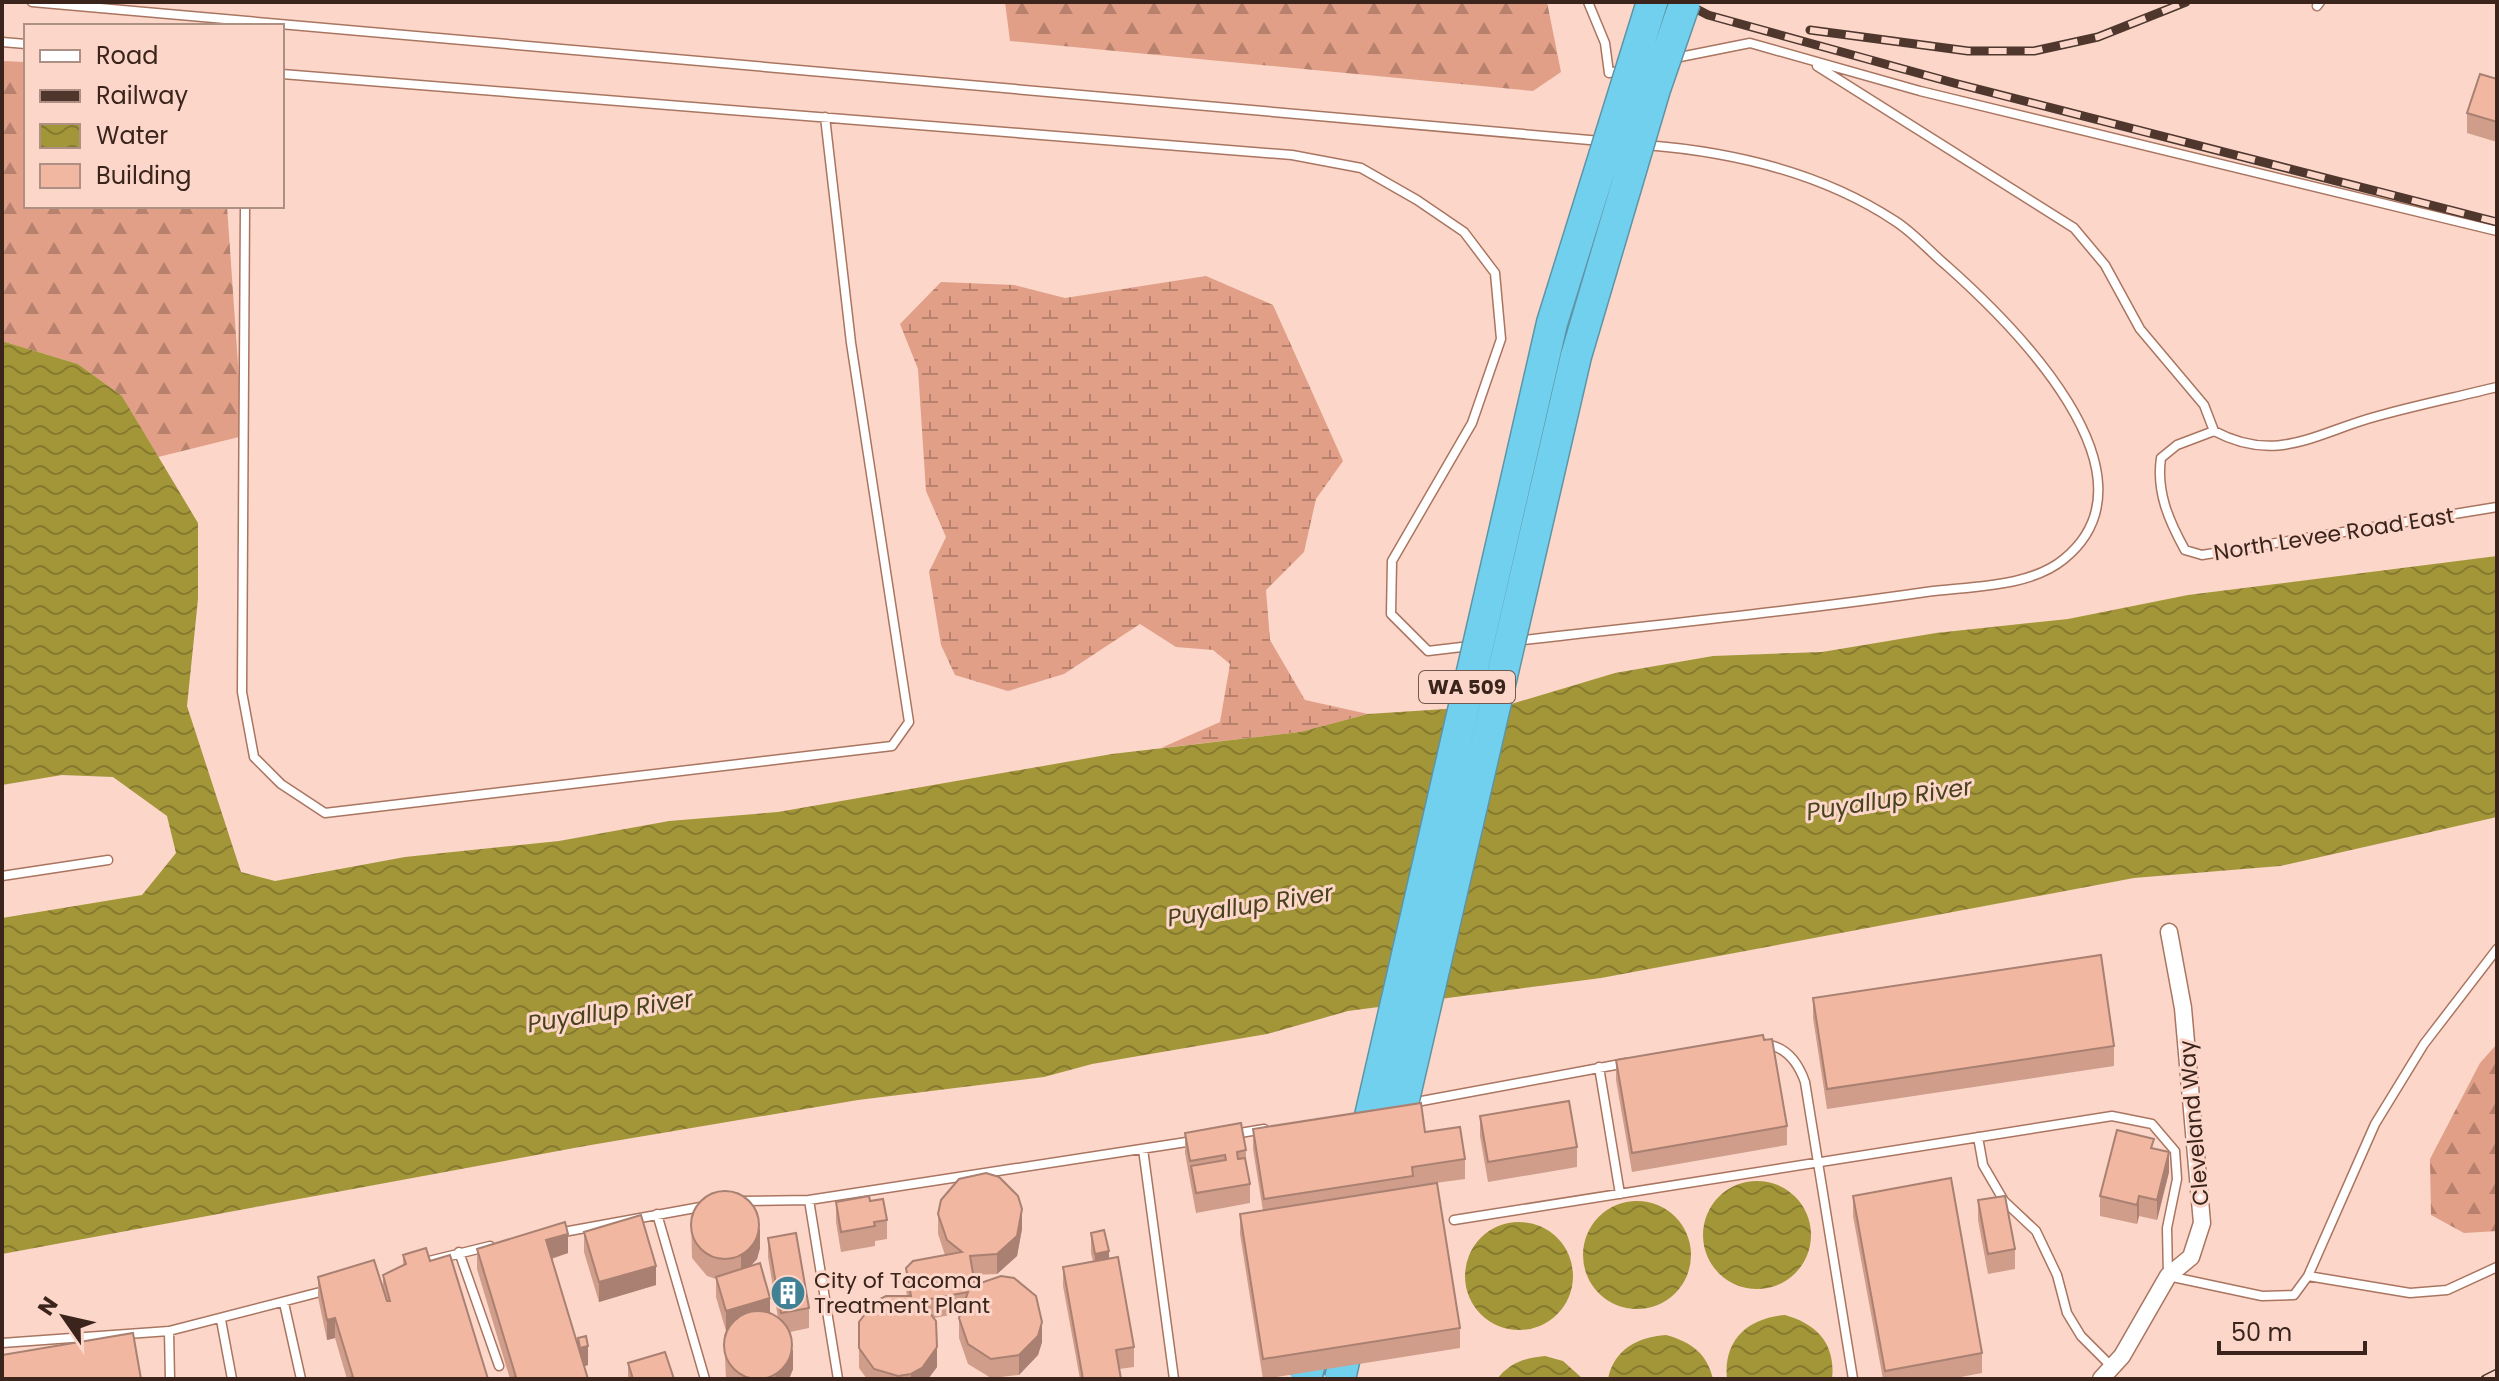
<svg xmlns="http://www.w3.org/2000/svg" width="2499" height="1381" font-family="Poppins,sans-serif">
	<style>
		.forest { fill: url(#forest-firs) }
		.wetland { fill: url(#wetland-marsh) }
		.water { fill: url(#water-waves) }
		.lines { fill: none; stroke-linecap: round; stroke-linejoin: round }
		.lane-casing { stroke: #aa7560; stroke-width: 11 }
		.street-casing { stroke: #aa7560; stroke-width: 19 }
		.lane { stroke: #fff; stroke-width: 8 }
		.street { stroke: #fff; stroke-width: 16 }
		.rail-casing { stroke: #4f372e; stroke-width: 9 }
		.rail { stroke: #fbd6c9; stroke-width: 6; stroke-dasharray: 18; stroke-linecap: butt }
		.highway-bridge-casing { stroke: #5e94a5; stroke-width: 33; stroke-linecap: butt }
		.highway-bridge { stroke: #72d0ef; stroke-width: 30 }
		.wall { fill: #cf9d8a }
		.shaded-wall { fill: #a98071 }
		.building { fill: #f1b7a1; stroke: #a98071; stroke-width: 2 }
		.labels { text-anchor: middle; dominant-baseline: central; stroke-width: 6; stroke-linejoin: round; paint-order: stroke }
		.shield { fill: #fbd6c9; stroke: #74594f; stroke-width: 2 }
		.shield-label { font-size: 20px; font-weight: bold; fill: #3a241b }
		.street-label { font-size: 22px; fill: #3a241b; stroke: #fbd6c9 }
		.poi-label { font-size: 22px; fill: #3a241b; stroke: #fbd6c9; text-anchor: start }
		.water-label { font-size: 24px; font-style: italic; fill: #49431d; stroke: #fbd6c9 }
	</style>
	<defs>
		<pattern id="forest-firs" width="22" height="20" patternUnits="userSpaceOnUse" patternTransform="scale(2)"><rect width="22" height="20" fill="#e09f86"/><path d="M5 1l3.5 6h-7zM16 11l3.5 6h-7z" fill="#b7816d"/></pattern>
		<pattern id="wetland-marsh" width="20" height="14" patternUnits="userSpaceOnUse" patternTransform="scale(2)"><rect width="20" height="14" fill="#e09f86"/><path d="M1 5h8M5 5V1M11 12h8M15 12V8" fill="none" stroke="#b7816d"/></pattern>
		<pattern id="water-waves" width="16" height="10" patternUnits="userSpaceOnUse" patternTransform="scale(2)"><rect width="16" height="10" fill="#a39639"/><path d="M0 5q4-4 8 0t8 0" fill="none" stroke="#867a2f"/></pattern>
	</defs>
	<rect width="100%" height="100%" fill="#fbd6c9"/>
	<!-- forest -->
	<path class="forest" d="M1005 2H1547L1561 72 1533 91 1010 41Z
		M2 61 26 62V206H227L243 436 158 457 122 396 78 364 2 341Z
		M2497 1044V1231L2464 1233 2431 1215 2430 1159 2480 1063Z"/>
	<!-- wetland -->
	<path class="wetland" d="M1206 276 1273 305 1343 461 1316 499 1304 552 1266 590 1270 640 1305 700 1368 714 1300 732 1161 748 1220 722 1230 664 1213 650 1176 647 1140 624 1064 674 1008 691 955 675 941 645 929 572 946 537 926 491 918 369 900 324 941 282 1014 285 1065 298Z"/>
	<!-- water -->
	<path class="water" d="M2 341 78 364 122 396 198 523V599L187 706 241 872 275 881 405 857 559 841 669 821 778 812 1112 754 1300 732 1368 714 1508 705 1615 673 1713 656 1822 652 1936 633 2068 619 2188 595 2497 556V817L2280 866 2134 878 1601 978 1348 1011 1267 1034 1092 1064 1044 1077 858 1100 585 1146 2 1254V918L142 895 176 853 167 816 113 777 62 775 2 785Z
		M1703 1235a54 54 0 1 1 108 0a54 54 0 1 1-108 0Z
		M1583 1255a54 54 0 1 1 108 0a54 54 0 1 1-108 0Z
		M1465 1276a54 54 0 1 1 108 0a54 54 0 1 1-108 0Z
		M1785 1315C1817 1324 1836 1344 1832 1379H1727C1723 1340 1748 1318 1785 1315Z
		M1666 1335C1691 1342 1707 1353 1713 1379H1608C1614 1349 1638 1337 1666 1335Z
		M1545 1356 1563 1361 1583 1379H1497C1510 1363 1524 1358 1545 1356Z"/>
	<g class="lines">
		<defs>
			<path id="lane" d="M32 2 1601 141
				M1588 2 1605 43 1609 73 1622 70
				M2317 6 2320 2
				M2 42 26 44
				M1675 58 1750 43 1920 91 2497 231
				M1817 66 2074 228 2105 265 2140 329 2204 405 2214 431C2278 465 2317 432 2378 416 2417 405 2457 397 2497 387
				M282 74 1292 155 1361 168 1417 200 1464 232 1495 273 1501 339 1472 423 1392 561 1391 614 1428 651 1470 646
				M245 206 242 692 254 757 281 784 325 813 892 746 909 722 851 343 825 117
				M2214 431 2177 445 2161 458C2156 492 2169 521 2185 550L2202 555 2497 507
				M1516 641C1652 625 1790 612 1926 592 1969 586 2029 588 2064 559 2167 475 2011 323 1947 266 1930 252 1914 233 1895 221 1821 172 1734 152 1646 145
				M2 876 108 860
				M1762 1044C1785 1045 1798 1062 1805 1082L1853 1379
				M1599 1067 1620 1194
				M1411 1103 1626 1063
				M1234 1134 1264 1129
				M1978 1137 1983 1165 2004 1201 2036 1231 2057 1275 2067 1313 2081 1336 2112 1367
				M1143 1149 1174 1379
				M809 1200 838 1379
				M739 1201 809 1200 1193 1141
				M657 1214 705 1379
				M1454 1220 2112 1116 2152 1124 2175 1151 2177 1179 2167 1228 2168 1276 2262 1296 2294 1295 2308 1276 2375 1124 2424 1044 2497 949
				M558 1233 706 1206
				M459 1252 499 1366
				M421 1263 490 1246
				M2308 1276 2410 1293 2447 1290 2497 1267
				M284 1303 301 1379
				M221 1320 232 1379
				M169 1331 170 1379
				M2 1343 169 1331 328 1290"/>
			<path id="street" d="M2101 1379 2122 1356 2168 1276 2191 1257 2202 1223 2183 1008 2169 932"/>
		</defs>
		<!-- lane casing -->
		<use href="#lane" class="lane-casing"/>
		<!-- street casing -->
		<use href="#street" class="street-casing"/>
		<!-- lane -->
		<use href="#lane" class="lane"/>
		<!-- street -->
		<use href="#street" class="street"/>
		<defs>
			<path id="rail" d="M1683 2 1708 15 1954 83 2497 222
				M1810 30 1968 51H2034L2098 37 2186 2
				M2485 1379 2497 1373"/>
		</defs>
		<!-- rail casing -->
		<use href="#rail" class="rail-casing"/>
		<!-- rail -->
		<use href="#rail" class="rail"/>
		<defs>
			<path id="highway-bridge" d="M1393 1147 1576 356 1655 89 1685 2
				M1362 1151 1552 323 1652 2
				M1306 1379 1317 1334
				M1340 1379 1352 1326"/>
		</defs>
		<!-- highway-bridge casing -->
		<use href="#highway-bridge" class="highway-bridge-casing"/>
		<!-- highway-bridge -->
		<use href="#highway-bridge" class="highway-bridge"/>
	</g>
	<!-- wall -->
	<path class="wall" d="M2497 79V142L2467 133V113Z
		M1813 998 2114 1046V1066L1827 1109 1813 1018Z
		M1764 1040 1787 1126V1145L1632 1172 1616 1080V1060Z
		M1480 1116 1577 1147V1167L1488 1182 1480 1136Z
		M1253 1129 1425 1132 1465 1159V1179L1413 1186 1460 1328V1348L1263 1379 1240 1234V1214L1263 1211 1253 1149Z
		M1185 1133 1246 1150V1164L1250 1184V1203L1196 1213 1185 1153Z
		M2154 1148 2169 1172 2157 1220 2139 1216 2137 1224 2100 1216V1196Z
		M1853 1196 1982 1353V1373L1950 1379H1883L1853 1216Z
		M1978 1200 2015 1249V1269L1988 1274 1978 1220Z
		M870 1201 887 1220V1239L875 1241V1246L841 1252 836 1222V1202Z
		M938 1214 1022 1229 1017 1256 997 1274 973 1275 975 1285 1042 1342 1038 1355 1019 1375 991 1378 968 1364 959 1338V1318L961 1313 934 1318 937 1367 928 1379H867L859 1368V1322L907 1296 906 1288V1268L945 1255 938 1234Z
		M691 1215 760 1248 757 1259 750 1267 770 1312 778 1318 768 1257V1238L809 1308V1328L790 1332 793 1369 789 1379H726L724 1335 728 1330 726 1331 716 1297V1279L707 1276 692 1258Z
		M584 1232 656 1285 599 1302 584 1252Z
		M1091 1233 1109 1259 1134 1347V1367L1119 1369 1121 1379H1080L1063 1286V1267L1093 1261 1091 1253Z
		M477 1249 568 1253 552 1259 578 1346V1338L588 1365 510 1379 477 1269Z
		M403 1255 430 1261 488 1379H347L335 1338 327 1340 318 1297V1277L383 1289V1275L403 1265Z
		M628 1363 674 1379H628Z"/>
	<!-- shaded-wall -->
	<path class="shaded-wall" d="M2169 1152V1172L2157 1220V1200Z
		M2139 1196V1216L2137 1224V1205Z
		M1022 1209V1229L1017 1256 997 1274V1254Z
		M760 1228V1248L757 1259 741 1276V1256Z
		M568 1234V1253L546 1260V1240Z
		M1109 1251V1271L1095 1274V1254Z
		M656 1266V1285L599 1302V1282Z
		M770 1298V1317L726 1331V1311Z
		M335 1318V1338L327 1340V1320Z
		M1042 1322V1342L1038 1355 1019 1375V1355Z
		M588 1346V1365L580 1368V1348Z
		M937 1347V1367L928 1379H911V1374Z
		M793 1349V1369L789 1379H775V1376Z"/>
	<!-- building -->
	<path class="building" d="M2480 74 2497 79V122L2467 113Z
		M2101 955 2114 1046 1827 1089 1813 998Z
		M1763 1035 1764 1040 1772 1039 1787 1126 1632 1153 1616 1060Z
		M1569 1101 1577 1147 1488 1162 1480 1116Z
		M1421 1103 1425 1132 1460 1127 1465 1159 1412 1167 1413 1176 1264 1199 1253 1129Z
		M1241 1123 1246 1150 1237 1152 1238 1159 1245 1158 1250 1184 1196 1193 1191 1166 1226 1160 1225 1155 1190 1161 1185 1133Z
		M2117 1130 2154 1139 2151 1148 2169 1152 2157 1200 2139 1196 2137 1205 2100 1196Z
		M986 1173 999 1177 1018 1196 1022 1209 1017 1236 997 1254 970 1256 975 1285 1001 1276 1014 1278 1036 1296 1042 1322 1038 1336 1019 1355 991 1359 968 1344 959 1318 968 1292 920 1301 936 1321 937 1347 922 1368 911 1374 898 1376 874 1369 859 1348V1322L874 1302 886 1296H911L906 1268 913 1261 962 1252 947 1240 938 1214 941 1200 959 1179Z
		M1951 1178 1982 1353 1885 1371 1853 1196Z
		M1437 1183 1460 1328 1263 1359 1240 1214Z
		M691 1225a34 34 0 1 1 68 0a34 34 0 1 1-68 0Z
		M869 1196 870 1201 883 1199 887 1220 874 1222 875 1226 841 1232 836 1202Z
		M2005 1196 2015 1249 1988 1254 1978 1200Z
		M641 1215 656 1266 599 1282 584 1232Z
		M565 1222 568 1234 546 1240 588 1379H509L516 1377 477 1249Z
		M1104 1230 1109 1251 1095 1254 1091 1233Z
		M796 1233 809 1308 781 1313 768 1238Z
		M426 1248 430 1261 450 1255 488 1379H347L353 1377 335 1318 327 1320 318 1277 374 1260 387 1301H390L383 1275 406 1264 403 1255Z
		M1118 1257 1134 1347 1116 1350 1121 1379H1083L1063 1267Z
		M760 1263 770 1298 726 1311 716 1277Z
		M724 1345a34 34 0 1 1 68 0a34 34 0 1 1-68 0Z
		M133 1333 141 1379H2V1355Z
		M586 1336 588 1346 580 1348 578 1338Z
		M665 1352 674 1379H633L628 1363Z"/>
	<!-- icons -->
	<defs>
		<symbol id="building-disc" viewBox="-11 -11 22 22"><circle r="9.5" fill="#418195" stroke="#fbd6c9"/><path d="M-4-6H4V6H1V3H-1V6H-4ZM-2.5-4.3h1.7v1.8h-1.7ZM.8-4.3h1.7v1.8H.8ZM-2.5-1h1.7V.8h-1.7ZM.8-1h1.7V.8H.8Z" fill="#fff"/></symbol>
	</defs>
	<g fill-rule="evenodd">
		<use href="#building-disc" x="768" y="1273" width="40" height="40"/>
	</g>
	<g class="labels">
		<!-- shield labels -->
		<rect class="shield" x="1419" y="671" width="96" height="32" rx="6"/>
		<g class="shield-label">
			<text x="1467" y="687">WA 509</text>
		</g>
		<!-- street labels -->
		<g class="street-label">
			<text transform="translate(2334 534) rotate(-9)">North Levee Road East</text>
			<text transform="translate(2194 1123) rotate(-95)">Cleveland Way</text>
		</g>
		<!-- poi labels -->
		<g class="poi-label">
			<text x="814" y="1280">City of Tacoma<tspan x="814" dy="25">Treatment Plant</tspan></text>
		</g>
		<!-- water labels -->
		<g class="water-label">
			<text transform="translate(1889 799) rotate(-9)">Puyallup River</text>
			<text transform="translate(1250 905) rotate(-9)">Puyallup River</text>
			<text transform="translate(610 1011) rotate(-9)">Puyallup River</text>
		</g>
	</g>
	<!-- border -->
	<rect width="2499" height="1381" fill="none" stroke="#3a241b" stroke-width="8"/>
	<!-- legend -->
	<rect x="24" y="24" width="260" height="184" fill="#fbd6c9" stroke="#ae8f83" stroke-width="2"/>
	<rect x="40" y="50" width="40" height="12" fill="#ffffff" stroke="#ae8f83" stroke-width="2"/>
	<text x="96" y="64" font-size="24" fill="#3a241b">Road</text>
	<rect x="40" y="90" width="40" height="12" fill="#4f372e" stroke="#ae8f83" stroke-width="2"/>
	<text x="96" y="104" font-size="24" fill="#3a241b">Railway</text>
	<rect x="40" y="124" width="40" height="24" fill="url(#water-waves)" stroke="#ae8f83" stroke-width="2"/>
	<text x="96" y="144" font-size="24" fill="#3a241b">Water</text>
	<rect x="40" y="164" width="40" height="24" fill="#f1b7a1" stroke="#ae8f83" stroke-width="2"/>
	<text x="96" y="184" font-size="24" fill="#3a241b">Building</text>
	<!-- north arrow -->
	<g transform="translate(64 1317) rotate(304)" stroke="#fbd6c9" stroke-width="6" paint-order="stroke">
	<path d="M0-6L14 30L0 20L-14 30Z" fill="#3a241b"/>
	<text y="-12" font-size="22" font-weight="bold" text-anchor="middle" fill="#3a241b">N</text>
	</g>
	<!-- scale -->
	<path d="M2219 1341v12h146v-12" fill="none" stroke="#3a241b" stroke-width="4"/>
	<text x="2231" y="1341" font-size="24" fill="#3a241b" stroke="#fbd6c9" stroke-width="6" paint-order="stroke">50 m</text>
</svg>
